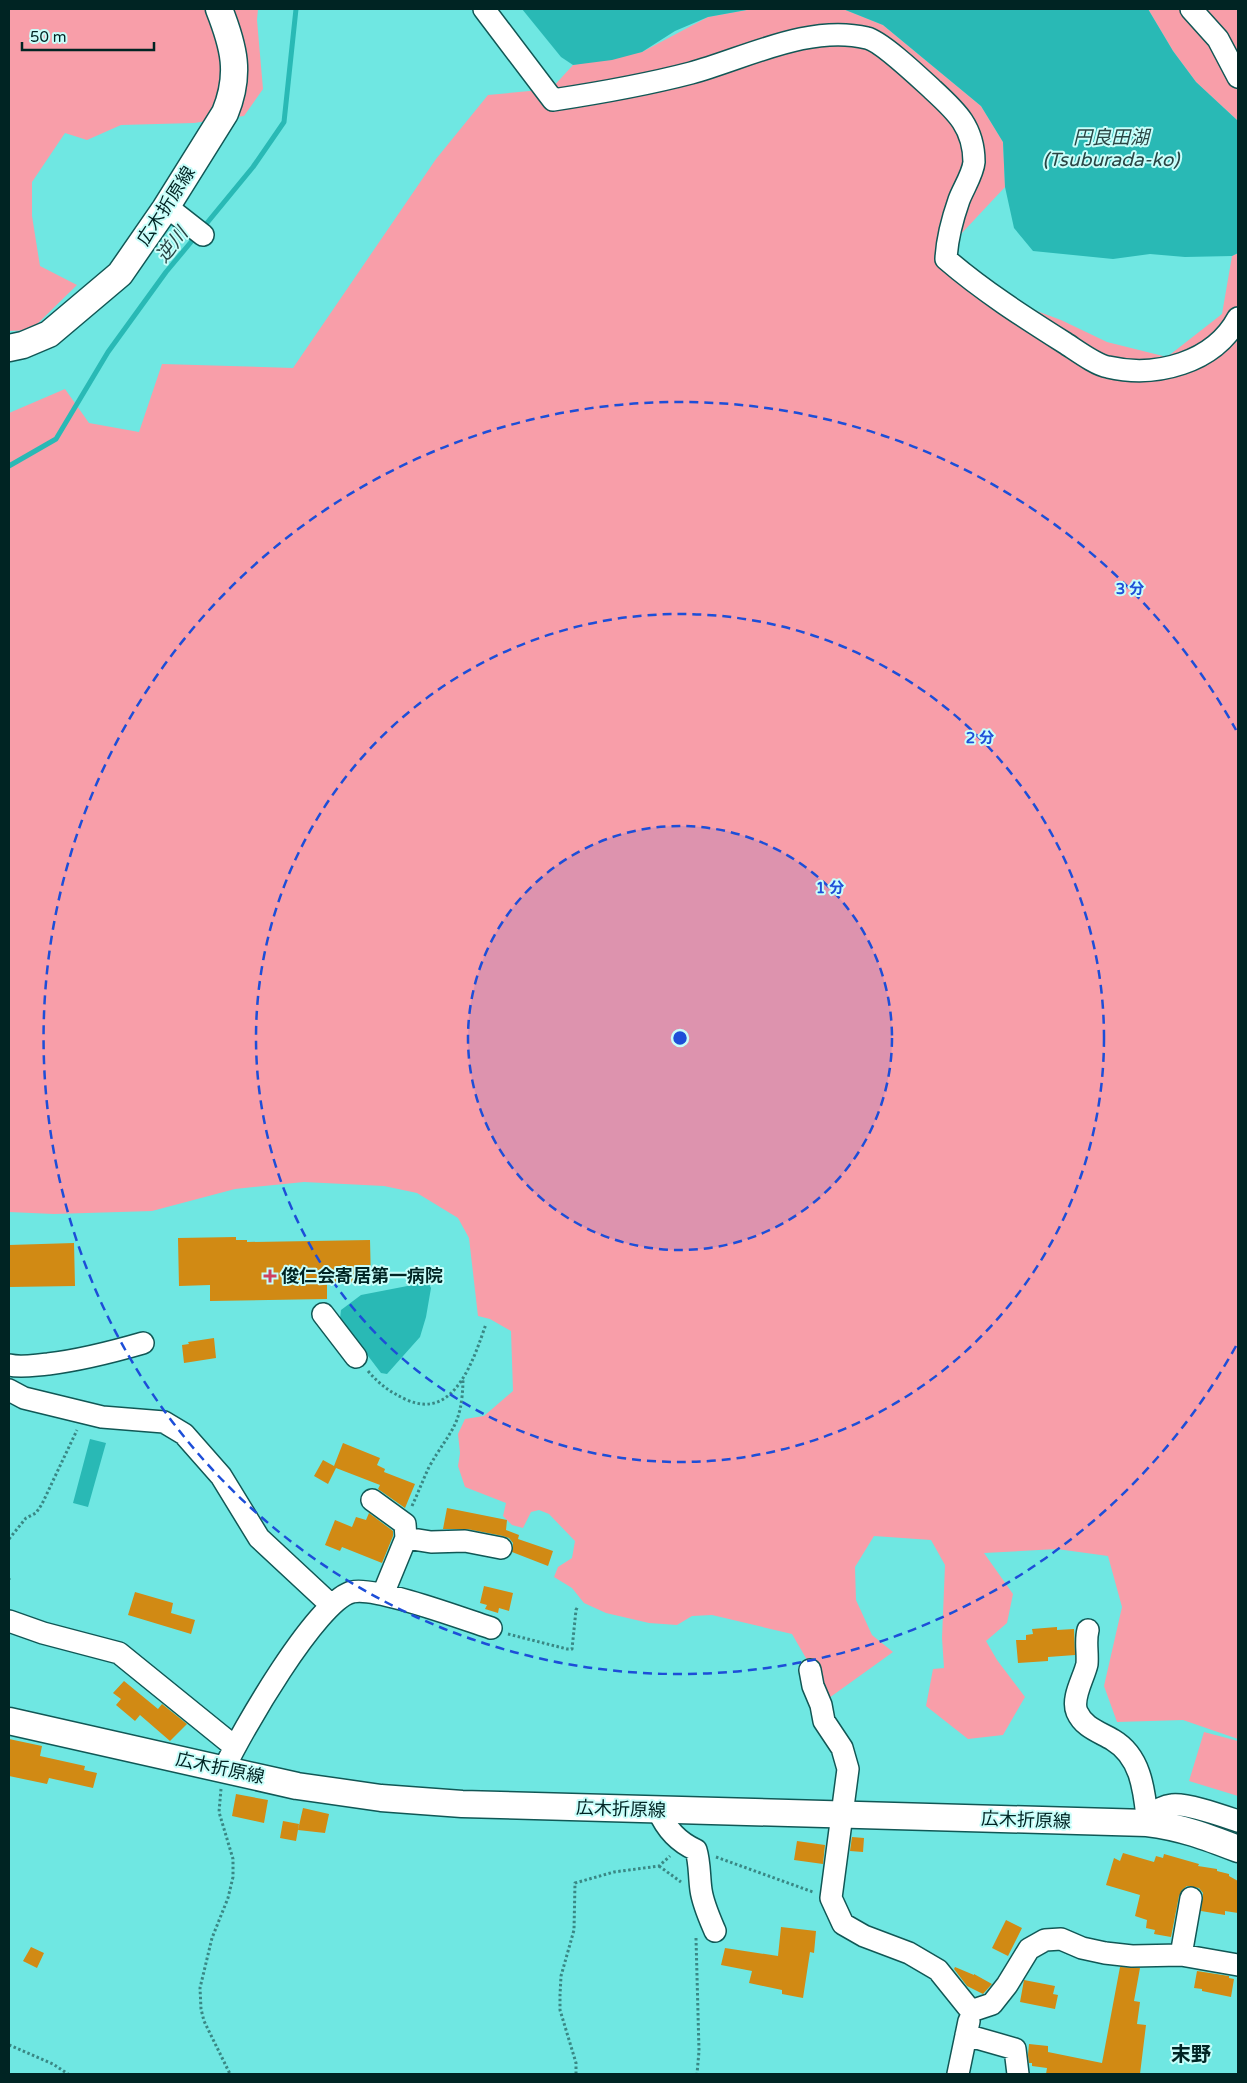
<svg xmlns="http://www.w3.org/2000/svg" width="1247" height="2083" font-family="'Varela Round','Noto Sans JP',sans-serif">
	<style>
		.green { fill: #f89ea9 }
		.water { fill: #29b9b5 }
		.lines { fill: none; stroke-linecap: round; stroke-linejoin: round }
		.stream { stroke: #29b9b5; stroke-width: 5 }
		.building { fill: #d18a14 }
		.minor-casing { stroke: #115755; stroke-width: 24 }
		.major-casing { stroke: #115755; stroke-width: 29 }
		.path { stroke: #398784; stroke-width: 3; stroke-dasharray: 2.5 2.5; stroke-linecap: butt }
		.minor { stroke: #fff; stroke-width: 21 }
		.major { stroke: #fff; stroke-width: 26 }
		.ring { fill: none; stroke: #1d4ed8; stroke-width: 2.5; stroke-dasharray: 9 6 }
		.poi-dot { fill: #cf405f; stroke: #c8fefa; stroke-width: 2 }
		.labels { text-anchor: middle; dominant-baseline: central; stroke-width: 4; stroke-linejoin: round; paint-order: stroke }
		.street-label { font-size: 18px; fill: #002423; stroke: #c8fefa }
		.poi-label { font-size: 18px; font-weight: bold; fill: #002423; stroke: #c8fefa; text-anchor: start }
		.water-label { font-size: 19px; font-style: italic; fill: #294544; stroke: #c8fefa }
		.quarter-label { font-size: 20px; font-weight: bold; fill: #002423; stroke: #c8fefa }
		.centre { fill: #1d4ed8; stroke: #c8fefa; stroke-width: 2.5 }
		.ring-label { font-size: 15px; text-anchor: middle; font-weight: bold; fill: #1d4ed8; stroke: #c8fefa; stroke-width: 4; stroke-linejoin: round; paint-order: stroke }
	</style>
	<rect width="100%" height="100%" fill="#6fe7e2"/>
	<!-- green -->
	<path class="green" d="M9 9H258L257 20 263 89 244 116 194 123 121 125 87 140 65 133 32 182V216L40 266 77 285 31 330 9 331Z
		M752 9H843L883 25 981 106 1003 142 1005 187 946 250 956 281 1061 320 1107 342 1167 357 1222 314 1232 256 1238 253V1739L1183 1720 1117 1722 1104 1686 1122 1607 1108 1556 1057 1549 984 1553 1013 1594 1007 1623 986 1641 997 1660 1025 1697 1003 1735 968 1739 926 1706 933 1669 944 1668 942 1638 945 1565 931 1540 874 1536 855 1567 856 1600 872 1635 893 1652 829 1698 792 1634 712 1615 692 1616 677 1625 649 1623 606 1613 584 1603 572 1588 554 1577 558 1567 572 1558 575 1541 549 1514 539 1510 531 1512 523 1528 512 1525 503 1516 506 1503 465 1487 458 1466 460 1453 458 1434 465 1419 484 1416 513 1391 511 1331 490 1319 478 1316 469 1238 458 1218 417 1193 384 1186 304 1182 235 1189 152 1211 54 1214 9 1212V413L65 389 89 423 139 432 162 364 293 368 436 159 488 95 551 89 573 65 642 52 708 17Z
		M1148 9H1238V121L1196 82 1173 51Z
		M1204 1732 1238 1741V1796L1189 1781Z"/>
	<!-- water -->
	<path class="water" d="M522 9H752L708 17 675 31 642 52 612 60 573 65 561 57Z
		M843 9H1148L1173 51 1196 82 1238 121V253L1232 256 1185 257 1150 254 1113 259 1033 251 1014 228 1005 187 1003 142 981 106 883 25Z
		M428 1282 431 1288 426 1317 420 1337 387 1374 381 1373 340 1319 341 1310 361 1295Z
		M90 1439 106 1443 88 1507 73 1503Z"/>
	<g class="lines">
		<!-- stream -->
		<path class="stream" d="M202 229 253 167 284 122 296 9
			M9 466 56 439 108 352 166 272 196 236"/>
	</g>
	<!-- building -->
	<path class="building" d="M236 1237V1240H247V1242L370 1240 371 1282 327 1283V1299L210 1301V1285L179 1286 178 1238Z
		M74 1243 75 1286 9 1287V1245Z
		M214 1338 216 1358 184 1363 182 1345 189 1344 188 1342Z
		M343 1443 380 1458 377 1465 385 1469 384 1472 415 1484 405 1508 378 1489 380 1485 336 1468 328 1484 314 1476 323 1460 334 1466Z
		M447 1508 507 1520 506 1530 519 1535 518 1539 553 1551 548 1566 512 1552 513 1543 509 1538 503 1536 467 1529H443Z
		M369 1513 393 1531V1536L382 1563 342 1547 340 1551 325 1545 335 1520 352 1527 356 1517 366 1520Z
		M484 1586 513 1593 509 1611 499 1608 498 1613 485 1609 487 1605 480 1603Z
		M135 1592 173 1603 171 1613 195 1620 191 1634 128 1615Z
		M1057 1627V1630L1074 1629 1075 1655 1048 1657V1661L1018 1663 1016 1640H1026V1635L1033 1634 1032 1629Z
		M124 1681 158 1709 162 1704 187 1724 170 1741 140 1715 135 1721 116 1705 121 1699 113 1693Z
		M9 1739 42 1746 40 1756 85 1766 84 1770 97 1773 93 1788 49 1778 47 1784 9 1776Z
		M236 1794 268 1800 264 1823 232 1816Z
		M303 1808 329 1814 325 1833 298 1830Z
		M283 1821 299 1824 296 1841 280 1838Z
		M852 1837 864 1838 863 1852 850 1851Z
		M797 1841 825 1845 823 1864 794 1860Z
		M1123 1853 1154 1862 1156 1856 1163 1858 1164 1854 1199 1864 1198 1866 1217 1869V1871L1229 1874V1876L1238 1881V1913L1225 1911V1915L1201 1911 1203 1893 1199 1888 1187 1886 1182 1890 1179 1896 1171 1937 1154 1934 1155 1930 1146 1928 1147 1920 1135 1916 1140 1895 1106 1885 1114 1858 1120 1861Z
		M1006 1920 1022 1928 1008 1956 992 1948Z
		M781 1927 816 1931 814 1953 810 1952 803 1998 782 1994V1990L749 1983 752 1971 721 1965 725 1948 778 1956Z
		M31 1947 44 1953 37 1968 23 1961Z
		M955 1967 974 1975V1974L992 1984 983 1994 967 1986 954 1969Z
		M1120 1967 1140 1968 1134 2001 1140 2002 1137 2024 1146 2025 1140 2074H1046L1047 2068 1032 2066V2063H1029L1028 2055 1029 2044 1048 2046V2052L1102 2063Z
		M1197 1971 1229 1976V1978L1234 1979 1231 1997 1202 1991V1989L1194 1988Z
		M1024 1980 1055 1986 1053 1994 1058 1995 1055 2009 1020 2002Z"/>
	<g class="lines">
		<defs>
			<path id="minor" d="M484 9 553 100C599 93 645 85 691 73 746 58 809 24 867 38 881 41 920 78 932 89 956 111 974 127 974 162 973 174 963 189 959 200 952 220 947 239 946 259 983 291 1024 317 1065 343 1076 350 1096 365 1108 367 1156 378 1214 363 1238 318
				M1191 9 1218 39 1238 77
				M166 206 203 235
				M323 1314 356 1357
				M9 1365C22 1368 34 1365 48 1364 81 1360 112 1352 143 1343
				M9 1390 24 1398 102 1417 164 1422 184 1434 221 1476 259 1538 331 1605
				M372 1500 405 1524 406 1538 383 1594
				M406 1538 431 1542 465 1541 501 1548
				M9 1621 43 1633 119 1653 235 1747
				M1088 1630C1085 1641 1088 1652 1087 1664 1084 1678 1071 1698 1077 1712 1084 1728 1100 1732 1113 1740 1140 1756 1144 1788 1147 1817
				M810 1670 813 1686 821 1705 824 1721 842 1748 848 1769 831 1898 843 1924 864 1936 909 1953 938 1970 971 2011
				M224 1769C240 1734 317 1600 352 1592 375 1586 464 1619 491 1628
				M658 1810C666 1829 678 1842 696 1850 700 1863 699 1876 701 1890 703 1904 709 1917 715 1931
				M1147 1823V1817C1155 1812 1162 1806 1172 1805 1187 1803 1223 1816 1238 1821
				M1181 1955 1191 1898
				M971 2011 992 2004 1007 1985 1029 1949 1045 1940 1061 1939 1082 1948 1105 1953 1132 1956 1181 1955 1238 1965
				M966 2035 1015 2049 1018 2074
				M958 2074 969 2021"/>
			<path id="major" d="M9 348 23 345 49 334 120 274 165 209 225 113C241 74 234 47 219 9
				M9 1721 297 1786 381 1798 462 1804 1147 1823C1181 1827 1207 1837 1238 1849"/>
		</defs>
		<!-- minor casing -->
		<use href="#minor" class="minor-casing"/>
		<!-- major casing -->
		<use href="#major" class="major-casing"/>
		<!-- path -->
		<path class="path" d="M368 1371C380 1385 390 1392 407 1400 455 1421 474 1358 486 1324
			M412 1506C418 1493 423 1480 429 1467 450 1430 462 1427 463 1380
			M9 1539 26 1518 36 1513 42 1504 77 1430
			M9 1578V1580
			M508 1634 567 1649H572L576 1610 578 1606
			M221 1789 219 1812 233 1859V1877L228 1898 212 1938 200 1988 201 2009 204 2021 230 2074
			M716 1857 813 1892
			M659 1866 681 1882
			M696 1938 699 2051 697 2074
			M9 2045 53 2064 68 2074
			M576 2074V2063L560 2010V1995L561 1976 574 1930 575 1883 614 1872 659 1866 670 1856"/>
		<!-- minor -->
		<use href="#minor" class="minor"/>
		<!-- major -->
		<use href="#major" class="major"/>
	</g>
	<!-- distance rings -->
	<circle cx="680" cy="1038" r="212" fill="#1d4ed8" fill-opacity=".12"/>
	<g class="ring">
		<circle cx="680" cy="1038" r="212"/>
		<circle cx="680" cy="1038" r="424"/>
		<path d="M1236 1346A636 636 0 1 1 1236 730"/>
	</g>
	<!-- markers -->
	<path class="poi-dot" d="M267.5 1268.5h5v5h5v5h-5v5h-5v-5h-5v-5h5z"/>
	<g class="labels">
		<!-- street labels -->
		<g class="street-label">
			<text transform="translate(166 206) rotate(-57)">広木折原線</text>
			<text transform="translate(220 1768) rotate(12)">広木折原線</text>
			<text transform="translate(621 1809) rotate(2)">広木折原線</text>
			<text transform="translate(1026 1820) rotate(2)">広木折原線</text>
		</g>
		<!-- poi labels -->
		<g class="poi-label">
			<text x="281" y="1276">俊仁会寄居第一病院</text>
		</g>
		<!-- water labels -->
		<g class="water-label">
			<text x="1111" y="138">円良田湖<tspan x="1111" dy="22">(Tsuburada-ko)</tspan></text>
			<text transform="translate(172 245) rotate(-52)">逆川</text>
		</g>
		<!-- quarter labels -->
		<g class="quarter-label">
			<text x="1191" y="2055">末野</text>
		</g>
	</g>
	<circle cx="680" cy="1038" r="8" class="centre"/>
	<g class="ring-label">
		<text x="1130" y="594">3 分</text>
		<text x="980" y="743">2 分</text>
		<text x="830" y="893">1 分</text>
	</g>
	<!-- border -->
	<rect width="1247" height="2083" fill="none" stroke="#002423" stroke-width="20"/>
	<!-- scale -->
	<path d="M22 42v8h132v-8" fill="none" stroke="#002423" stroke-width="2.5"/>
	<text x="30" y="42" font-size="15" fill="#002423" stroke="#c8fefa" stroke-width="4" paint-order="stroke">50 m</text>
</svg>
